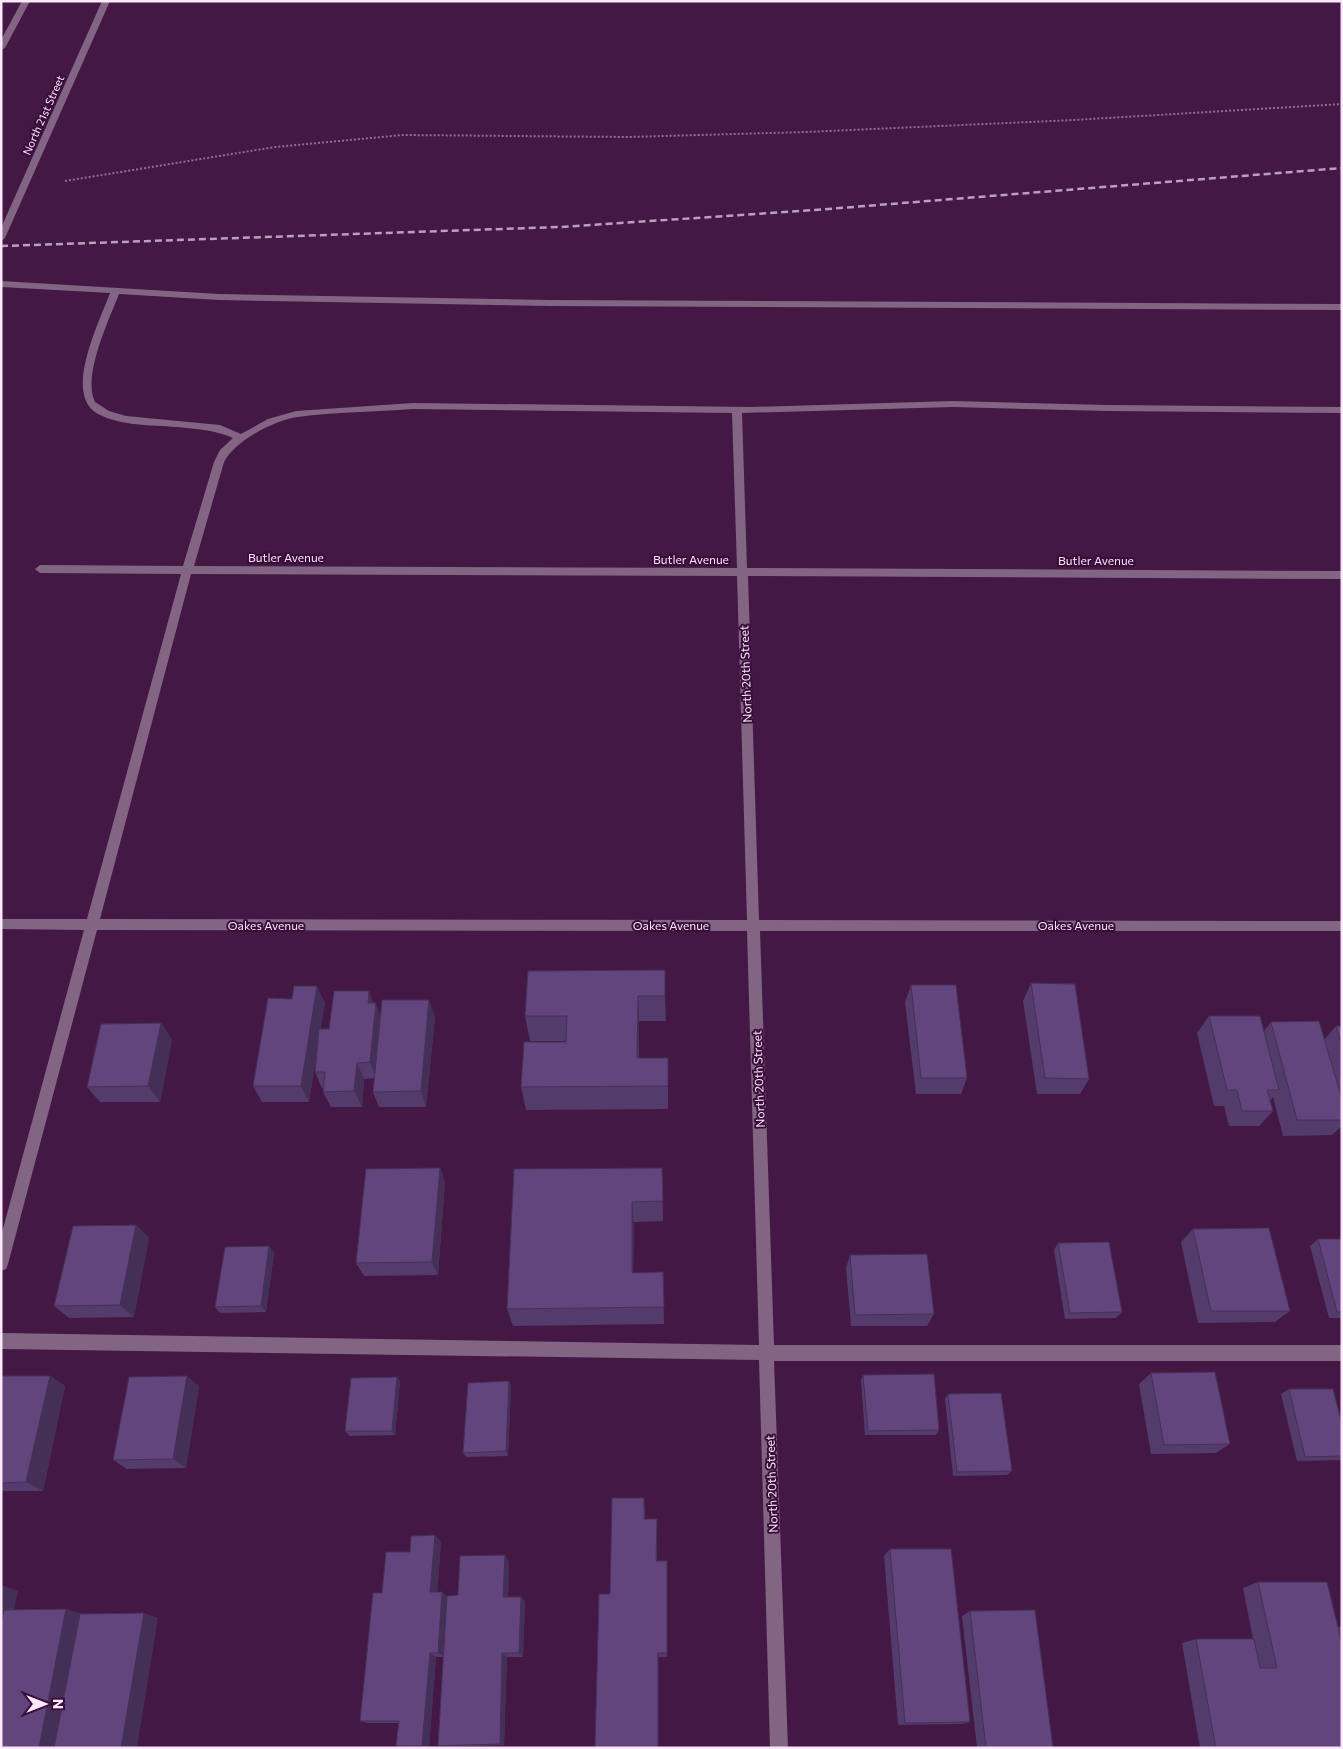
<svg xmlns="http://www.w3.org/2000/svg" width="1343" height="1749" font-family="Commissioner,sans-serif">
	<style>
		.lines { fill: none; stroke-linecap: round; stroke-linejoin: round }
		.path { stroke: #8f6e90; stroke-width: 2; stroke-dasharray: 2 2; stroke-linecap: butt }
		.minor { fill: #826582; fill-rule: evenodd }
		.rail { stroke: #bb9fbc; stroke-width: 2.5; stroke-dasharray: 7 4; stroke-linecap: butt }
		.wall { fill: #533b6b }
		.shaded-wall { fill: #443057 }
		.building { fill: #61457c; stroke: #443057 }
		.labels { text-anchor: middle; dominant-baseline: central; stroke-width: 4; stroke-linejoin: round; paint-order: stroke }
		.far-street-label { font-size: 11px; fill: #fce7fc; stroke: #380d39 }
		.street-label { font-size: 12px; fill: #fce7fc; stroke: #380d39 }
	</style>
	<rect width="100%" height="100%" fill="#431844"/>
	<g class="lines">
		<!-- path -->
		<path class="path" d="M65 181 275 147 403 135 628 137 806 132 1074 120 1342 104"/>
		<!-- minor -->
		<path class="minor" d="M22 1H30L5 48 1 50V40Z
			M102 1H110L5 238 1 241V228Z
			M1 281 219 294 551 300 1342 304V310L551 306 219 300 119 294C109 320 82 376 95 402L109 411 126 416 220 425 241 434 268 419 296 411 413 403 751 407 953 401 1108 405 1342 407V413L1108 411 953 407 742 413 747 568 1342 571V579L748 576 759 920 1342 921V931H760L774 1345H1342V1361H774L788 1748H770L759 1360 1 1349V1333L759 1345 747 931 97 930 8 1264 6 1269 1 1271V1236L84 930 1 929V919H87L181 574 40 573 35 569 40 565 183 566 214 462 220 450 233 438C215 430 197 429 177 427 151 425 121 426 98 414 62 395 100 321 110 293L1 287ZM413 409 732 413 737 568 194 566 224 462C235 441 274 420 298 417 335 412 375 412 413 409ZM191 574 737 576 747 920 100 919Z"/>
		<!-- rail -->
		<path class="rail" d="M1 246 561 227 815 210 1342 168"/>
	</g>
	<!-- wall -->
	<path class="wall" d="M528 971 665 996 666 1021H639V1058H668V1109L526 1110 521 1087 566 1042V1041H530L525 1016Z
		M1031 983 1089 1079 1080 1094H1037L1023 1001Z
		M911 985 967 1078 961 1094H916L905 1002Z
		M369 991 373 1003 381 1016 435 1017 426 1107H379L373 1092 374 1078 364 1079 362 1107H331L323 1092 324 1088H322L315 1072 316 1055 309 1102H262L253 1086 325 1003 320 1029H329Z
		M1209 1016 1264 1031 1271 1022 1325 1039 1336 1026H1342V1126L1332 1135 1283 1136 1273 1097 1270 1101 1273 1111 1259 1126H1229L1224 1106H1214L1197 1033Z
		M161 1023 172 1040 160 1102H100L87 1087Z
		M440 1168 445 1182 438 1275 364 1276 356 1263Z
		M662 1168 663 1221 634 1222 633 1273 663 1272 664 1324 513 1326 507 1309Z
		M136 1225 149 1238 134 1317 69 1318 54 1306Z
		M1193 1229 1290 1311 1275 1322 1198 1323 1181 1242Z
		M1318 1239H1342V1318H1329L1310 1246Z
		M1058 1243 1122 1312 1116 1318 1065 1319 1054 1250Z
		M269 1246 274 1253 266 1312 220 1313 215 1307Z
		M850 1255 934 1314 927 1326H851L846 1268Z
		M1151 1373 1230 1444 1216 1453 1151 1454 1139 1384Z
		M863 1375 939 1430 936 1435H865L861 1380Z
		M1 1376H50L65 1386 43 1491H1Z
		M397 1377 400 1382 395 1435 350 1436 345 1431Z
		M509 1381 511 1386 508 1456 466 1457 463 1453Z
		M199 1386 186 1468 127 1469 113 1460Z
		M1289 1389 1342 1424V1460L1297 1461 1281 1394Z
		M948 1394 1012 1471 1007 1475 953 1476 945 1399Z
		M645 1506V1519H657V1561H667V1657H659L610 1594Z
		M441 1542 437 1592H442L447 1597 458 1595 509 1562 508 1597H521L525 1602 523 1657H507L504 1745 445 1747 438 1746 444 1657H436L429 1747H404L396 1746 399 1723H368L360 1721 382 1593 410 1552Z
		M890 1549 970 1722 962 1724 898 1725 884 1556Z
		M1258 1582 1338 1627 1342 1626V1748H1200L1182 1643 1196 1639H1253L1243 1588Z
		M970 1611 1053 1748H977L962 1616Z"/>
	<!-- shaded-wall -->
	<path class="shaded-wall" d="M317 986 325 1003 309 1102 301 1086Z
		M369 991 375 1008 376 1003 382 1020 377 1078 370 1062 368 1003Z
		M638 996 639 1021 638 1082 637 1058Z
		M429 1000 435 1017 426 1107 421 1091Z
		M161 1023 172 1040 160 1102 148 1086Z
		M357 1063 364 1079 362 1107 354 1091Z
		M440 1168 445 1182 438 1275 432 1262Z
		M632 1202 634 1222 633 1291 632 1273Z
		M136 1225 149 1238 134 1317 120 1305Z
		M269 1246 274 1253 266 1312 261 1306Z
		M50 1376 65 1386 43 1491 26 1482Z
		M187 1376 199 1386 186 1468 173 1459Z
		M397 1377 400 1382 395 1435 392 1431Z
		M509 1381 511 1386 508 1456 506 1451Z
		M435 1535 441 1542 437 1598 430 1592Z
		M505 1555 509 1562 508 1602 503 1597Z
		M1 1585 18 1591 1 1670Z
		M442 1592 448 1598 445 1657 438 1653Z
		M521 1597 525 1602 523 1657 519 1653Z
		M66 1609 83 1614 57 1748H39Z
		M144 1613 158 1618 137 1748H121Z
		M430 1653 436 1657 429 1747 422 1746Z
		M502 1653 507 1657 504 1745 500 1744Z"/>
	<!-- building -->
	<path class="building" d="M665 970V996H638L637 1058H668V1086L521 1087 524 1042H566L567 1016H525L528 971Z
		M1031 983 1075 984 1089 1079 1045 1078Z
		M911 985H956L967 1078H921Z
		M294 986H317L301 1086H253L268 998 292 999Z
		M334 991H369L368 1003H376L370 1062 357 1063 354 1091 323 1092 325 1072H315L319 1029H329Z
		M382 1000H429L421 1091 373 1092Z
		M1209 1016H1260L1279 1090H1267L1273 1111H1242L1237 1090H1227Z
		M1319 1021 1342 1099V1120H1297L1271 1022Z
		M161 1023 148 1086 87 1087 101 1024Z
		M1336 1026H1342V1046Z
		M440 1168 432 1262 356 1263 366 1169Z
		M662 1168 663 1201 632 1202V1273L663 1272 664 1307 507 1309 514 1169Z
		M136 1225 120 1305 54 1306 73 1226Z
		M1269 1228 1290 1311H1211L1193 1229Z
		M1318 1239H1342V1312H1337Z
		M1109 1242 1122 1312 1070 1313 1058 1243Z
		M269 1246 261 1306 215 1307 225 1247Z
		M927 1254 934 1314 855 1315 850 1255Z
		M1215 1372 1230 1444 1164 1445 1151 1373Z
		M934 1374 939 1430 868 1431 863 1375Z
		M1 1376H50L26 1482 1 1483Z
		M187 1376 173 1459 113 1460 129 1377Z
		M397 1377 392 1431H345L351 1378Z
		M509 1381 506 1451 463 1453 468 1383Z
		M1289 1389H1333L1342 1424V1456L1305 1457Z
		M1001 1393 1012 1471 957 1472 948 1394Z
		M612 1498H644V1519H657L656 1561H667V1653H658V1748H595L599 1594H610Z
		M435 1535 430 1592H442L438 1653H430L422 1746H396L399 1721H360L373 1593H382L386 1552H410L411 1536Z
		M890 1549H951L970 1722 905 1723Z
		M505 1555 503 1597H521L519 1653H502L500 1744 438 1746 447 1596 458 1595 460 1556Z
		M1258 1582H1327L1342 1644V1748H1216L1196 1639H1254L1260 1668H1277Z
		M66 1609 39 1748H1V1624L4 1610Z
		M1035 1610 1053 1748H986L970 1611Z
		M144 1613 121 1748H54L80 1614Z"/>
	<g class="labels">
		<!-- far-street labels -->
		<g class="far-street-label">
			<text transform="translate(43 115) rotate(-66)">North 21st Street</text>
		</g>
		<!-- street labels -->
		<g class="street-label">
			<text x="286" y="557">Butler Avenue</text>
			<text x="691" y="559">Butler Avenue</text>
			<text x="1096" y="560">Butler Avenue</text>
			<text transform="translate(745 674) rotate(-92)">North 20th Street</text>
			<text x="266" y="925">Oakes Avenue</text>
			<text x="671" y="925">Oakes Avenue</text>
			<text x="1076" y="925">Oakes Avenue</text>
			<text transform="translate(758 1079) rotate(-92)">North 20th Street</text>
			<text transform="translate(771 1484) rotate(-92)">North 20th Street</text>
		</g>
	</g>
	<!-- border -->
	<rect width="1343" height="1749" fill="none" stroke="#fce7fc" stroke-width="5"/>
	<!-- north arrow -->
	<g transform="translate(45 1704) rotate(90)" stroke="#380d39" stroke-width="4" paint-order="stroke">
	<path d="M0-4L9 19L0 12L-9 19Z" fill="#fce7fc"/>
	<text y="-8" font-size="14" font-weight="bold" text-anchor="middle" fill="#fce7fc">N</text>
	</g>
</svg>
